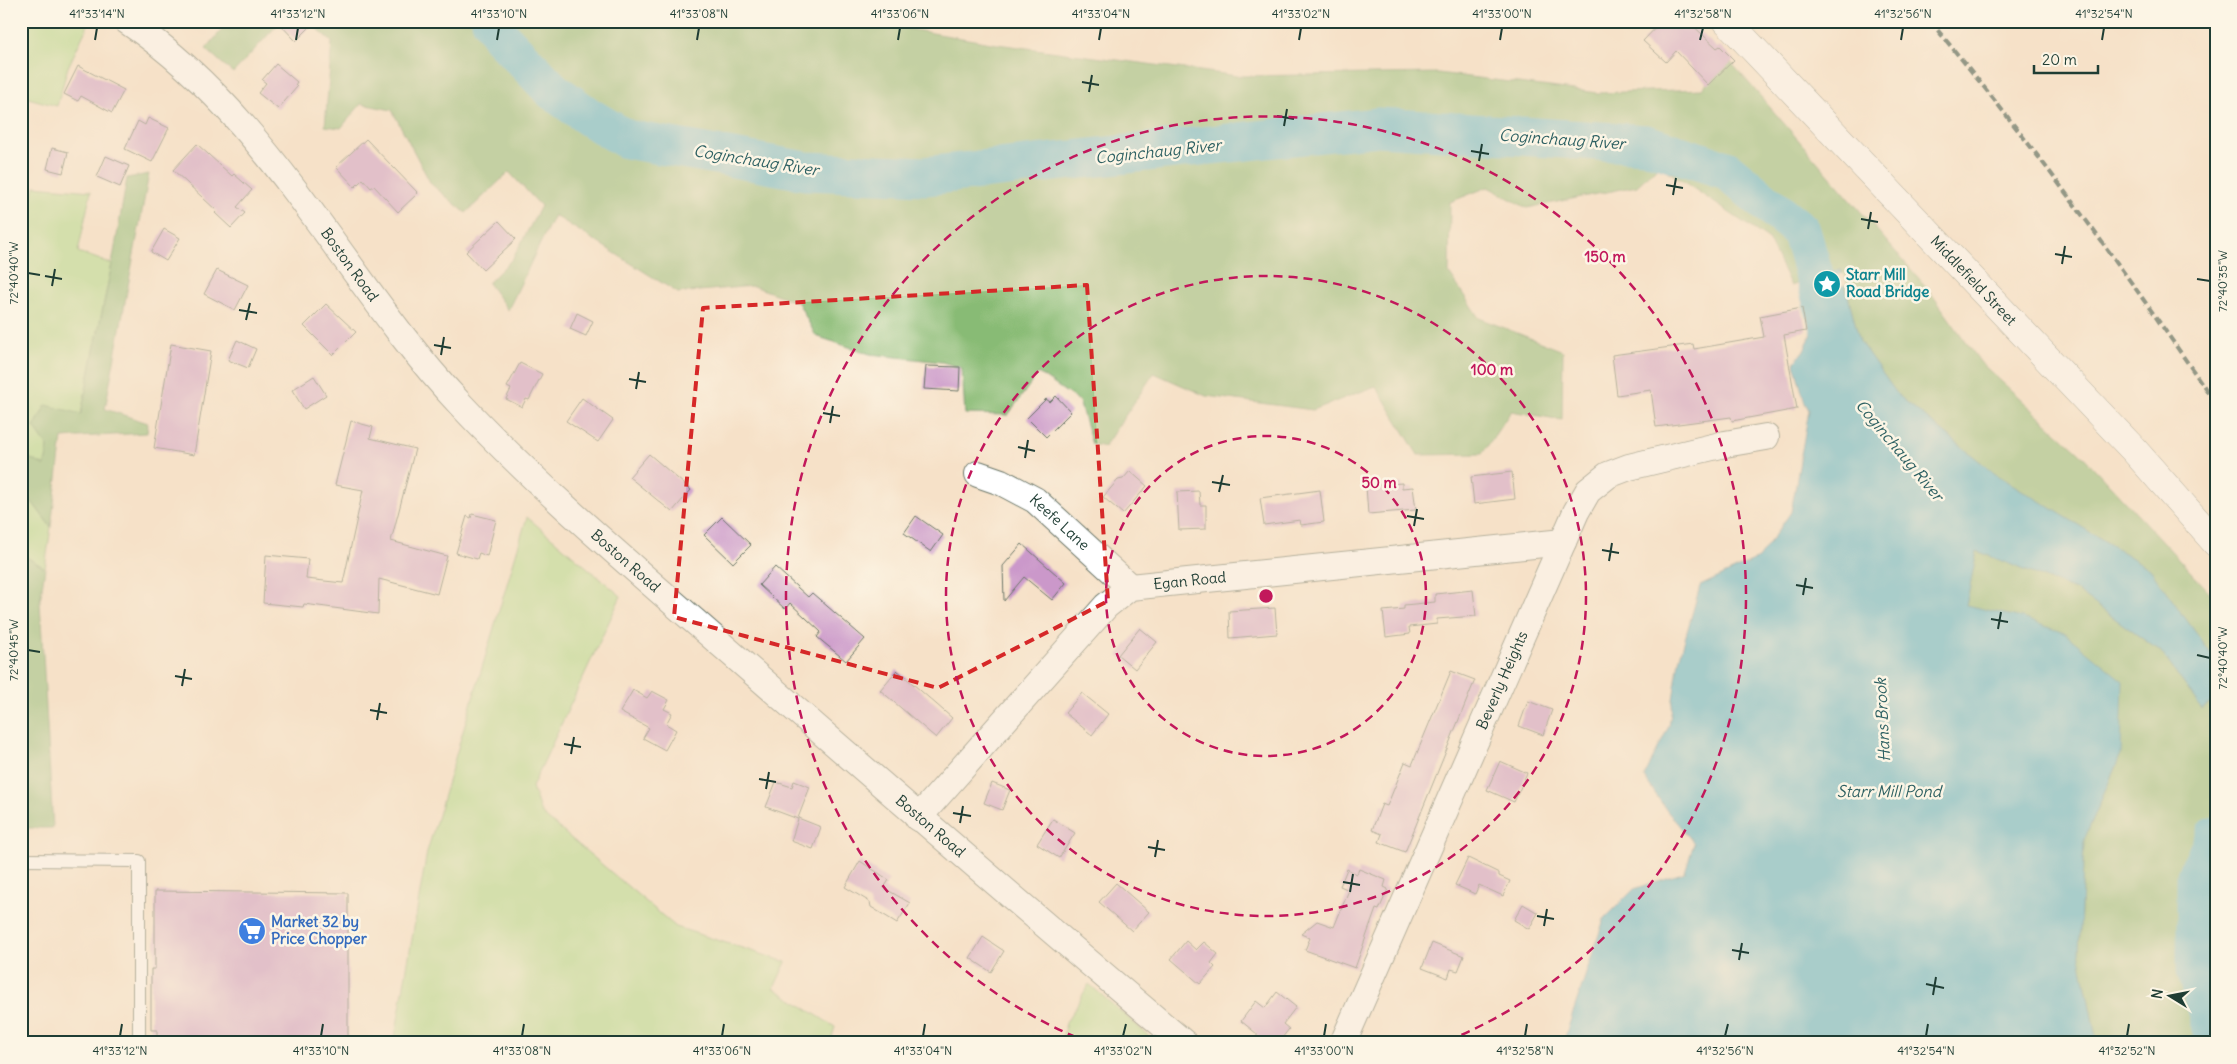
<svg xmlns="http://www.w3.org/2000/svg" width="2237" height="1064" font-family="Delius,sans-serif">
	<rect width="100%" height="100%" fill="#fcf5e5"/>
	<filter id="ink" filterUnits="userSpaceOnUse"><feTurbulence type="fractalNoise" baseFrequency=".02" numOctaves="2"/><feDisplacementMap in="SourceGraphic" scale="10" xChannelSelector="R" yChannelSelector="G"/><feConvolveMatrix kernelMatrix="1 2 1 2 8 2 1 2 1" color-interpolation-filters="sRGB"/></filter>
	<filter id="wash" filterUnits="userSpaceOnUse"><feTurbulence type="fractalNoise" baseFrequency=".0096" numOctaves="4" result="noise"/><feDisplacementMap in="SourceGraphic" scale="20" xChannelSelector="R" yChannelSelector="G"/><feGaussianBlur stdDeviation="1.12" result="paint"/><feColorMatrix in="noise" values="0 0 0 0 0 0 0 0 0 0 0 0 0 0 0 0 0 1.4 0 .05"/><feComposite in="paint" operator="in"/></filter>
	<g filter="url(#wash)">
		<rect width="100%" height="100%" fill="#f6e1c8"/>
		<!-- green -->
		<g fill="#abdb89" stroke="#658c5e">
			<path d="M21,21h69l-22,46 -11,39 -36,-10z"/>
			<path d="M35,186l56,5 -13,61 34,12 -31,150 -33,33 -3,20 -20,-10 -2,33 28,37 -6,41 -24,-14v-317z"/>
			<path d="M527,517l94,79 -89,191 9,26 135,114 110,35 -12,26 61,39 -5,16h-436l33,-191z"/>
			<path d="M1089,984l68,59h-96l5,-20z"/>
		</g>
		<!-- forest -->
		<g fill="#88bb75" stroke="#547c54">
			<path d="M229,21h52l-48,52 -27,-24z"/>
			<path d="M308,21h554l135,23 241,32 200,-3 160,20 104,-4 26,-30 200,230 53,74 99,90 136,146v62l-66,-92 -156,-96 -96,-78 -38,-53 -19,-73 -50,17 -23,-47 -109,-74 -22,21 -110,22 -39,-21 -38,15 -1,71 30,45 84,33 -1,69 -51,-9 -29,43 -64,1 -42,-69 -63,24 -107,-14 -52,-23 -50,74 -12,-3 -13,-43 -41,-28 -30,42 -43,-1 -3,-46 -20,-6 -72,-8 -54,-18 -18,-34 -45,-16 -75,7 -124,-78 -46,95 -20,-27 25,-25 28,-52 -32,-34 -43,41 -35,-29 -39,-74 -31,-6 -20,24 -16,-2 7,-84z"/>
			<path d="M149,174l-44,235 43,14 -1,10 -85,5 -11,89 -28,-37 2,-34 20,10 3,-19 -14,-20 12,-22 35,9 31,-150 15,-86z"/>
			<path d="M1977,551l100,40 84,61 41,57 14,-10v344h-119l-18,-91 5,-112 37,-86 -155,-149z"/>
			<path d="M21,554l24,14 -5,34 13,226h-32z"/>
		</g>
		<!-- water -->
		<path fill="#4db3cc" stroke="#367880" d="M1841,269l19,73 38,53 96,78 156,96 66,92v38l-14,10 -41,-57 -84,-61 -100,-40 -11,54 56,13 42,15 59,48 -2,73 -37,86 -5,112 18,91h-534l41,-124 30,-30 51,-17 9,-29 -27,-32 -23,-34 25,-51 10,-66 21,-74 58,-27 33,-47 18,-102 -4,-7 -11,-40 10,-13 10,-21 -11,-47z"/>
		<!-- pier -->
		<path fill="#f6e1c8" d="M1844,273l3,11 -42,13 -3,-10z"/>
		<g fill="none" stroke-linecap="round" stroke-linejoin="round">
			<!-- river -->
			<g stroke="#4db3cc" stroke-width="39">
				<path d="M491,21l10,16 52,54 36,26 37,22 180,32 119,5 453,-49 268,17 80,26 75,61 29,97"/>
				<path d="M2215,1043l-19,-73v-94l20,-41"/>
			</g>
		</g>
		<g id="blocks">
			<!-- building -->
			<g fill="#cb98ca">
				<path d="M277,21h39l-20,20z"/>
				<path d="M1662,21h26l29,27 3,-2 14,14 -26,25 -32,-34 -10,11 -23,-21z"/>
				<path d="M276,64l21,18 -2,3 2,2 -19,22 -20,-16 8,-10 -4,-3z"/>
				<path d="M78,66l46,24 -12,23 -31,-17 -3,5 -14,-7z"/>
				<path d="M148,118l21,10 -17,34 -27,-13 13,-28 7,4z"/>
				<path d="M366,139l52,54 -20,19 -24,-26 -3,2 -8,-9 -8,8 -19,-20z"/>
				<path d="M197,144l35,32 2,-2 18,16 -15,17 8,6 -14,15 -16,-15 2,-2 -44,-41z"/>
				<path d="M52,148l16,4 -5,21 -16,-4z"/>
				<path d="M106,156l23,10 -9,21 -23,-10z"/>
				<path d="M499,221l17,18 -33,31 -17,-18z"/>
				<path d="M164,229l16,9 -14,23 -15,-9z"/>
				<path d="M217,270l31,15 -13,25 -31,-16z"/>
				<path d="M326,304l30,28 -23,23 -29,-29z"/>
				<path d="M1802,308l4,23 -22,4 13,74 -65,12 -1,-4 -75,10 -5,-37 -34,5 -5,-40 81,-11 1,5 70,-12 -4,-21z"/>
				<path d="M577,313l16,8 -7,15 -16,-7z"/>
				<path d="M237,340l19,9 -8,19 -20,-8z"/>
				<path d="M171,344l40,7 -17,104 -40,-7z"/>
				<path d="M520,363l22,11 -13,26 -3,-1 -4,8 -16,-8 5,-10 -4,-2z"/>
				<path d="M926,366l34,1 -1,24 -35,-2z"/>
				<path d="M314,376l12,19 -22,14 -12,-19z"/>
				<path d="M1056,396l15,16 -25,25 -19,-19 19,-19 4,3z"/>
				<path d="M582,398l31,22 -15,22 -32,-21z"/>
				<path d="M351,421l22,6 -3,11 45,11 -24,92 56,15 -10,38 -58,-15 -1,35 -74,-10 -1,3 -40,-4 3,-48 42,4 -2,20 37,4 20,-93 -28,-5z"/>
				<path d="M649,454l42,36 -19,22 -43,-35z"/>
				<path d="M1130,471l17,15 -24,28 -20,-17 15,-17 5,-1z"/>
				<path d="M1512,472l3,27 -41,5 -3,-27z"/>
				<path d="M1402,483v5l11,-1 3,23 -48,4 -2,-28z"/>
				<path d="M1320,490l4,32 -23,3 -1,-5 -36,5 -4,-27z"/>
				<path d="M1199,491l1,14h6v24l-27,1 -2,-38z"/>
				<path d="M472,514l24,6 -9,36 -8,-3 -2,6 -21,-6 11,-37 4,2z"/>
				<path d="M916,516l27,19 -12,17 -27,-19z"/>
				<path d="M722,517l29,28 -18,18 -29,-28z"/>
				<path d="M1022,544l44,39 -14,17 -28,-23 -20,24 -1,-35z"/>
				<path d="M775,567l33,30 4,-4 53,46 -19,22 -29,-24 4,-5 -31,-29 -5,6 -26,-24z"/>
				<path d="M1473,590l3,26 -39,3v5l-28,3 1,7 -24,3 -3,-26 21,-2v-4l31,-3v-8z"/>
				<path d="M1275,608l2,26 -47,4 -1,-27z"/>
				<path d="M1140,628l17,14 -22,27 -17,-14z"/>
				<path d="M897,670l55,48 -16,20 -56,-48z"/>
				<path d="M1451,671l24,9 -70,172 -26,-10 3,-8 -10,-4 10,-26 5,2 18,-44 7,3z"/>
				<path d="M633,690l14,8 5,-7 17,9 -5,9 8,4 -6,11 10,6 -11,20 -22,-12 6,-10 -29,-16z"/>
				<path d="M1082,693l26,21 -16,21 -27,-22z"/>
				<path d="M1528,701l24,9 -9,25 -24,-9z"/>
				<path d="M1500,761l27,12 -13,29 -27,-12z"/>
				<path d="M794,781l16,6 -12,31 23,9 -8,22 -22,-8 7,-22 -32,-12 10,-25 16,5z"/>
				<path d="M992,783l18,7 -8,20 -18,-7z"/>
				<path d="M1053,819l22,14 -16,25 -22,-14z"/>
				<path d="M1468,858l31,15v3l11,5 -7,15 -24,-11 -4,9 -20,-9z"/>
				<path d="M860,861l29,19 -5,8 26,15 -13,20 -26,-16 -1,-5 -25,-15z"/>
				<path d="M1347,869l10,5 2,-5 27,11 -2,7 4,2 -9,21 -3,-1 -21,59 -50,-18 5,-12 -9,-4 16,-13 17,6 15,-37 -9,-4z"/>
				<path d="M1116,883l33,29 -17,19 -33,-29z"/>
				<path d="M155,891l193,2v150h-191v-13h-6v-61h4z"/>
				<path d="M1523,904l15,9 -9,16 -15,-9z"/>
				<path d="M983,937l21,14 -13,21 -21,-14z"/>
				<path d="M1186,941l10,9 8,-8 14,12 -7,9 4,4 -15,17 -29,-25z"/>
				<path d="M1432,943l32,13 -6,15 -7,-2 -3,9 -26,-10z"/>
				<path d="M1277,992l19,15 -13,17 6,5 -11,14h-21v-9l-16,-13 15,-20 9,7z"/>
			</g>
		</g>
	</g>
	<g filter="url(#ink)">
		<use href="#blocks" fill-opacity="0" stroke="#6a7668" stroke-width="1"/>
		<g fill="none" stroke-linecap="round" stroke-linejoin="round">
			<!-- lane casing -->
			<g stroke="#6a7668" stroke-width="14">
				<path id="lane" d="M21,860l118,1v182"/>
			</g>
			<!-- street casing -->
			<g stroke="#6a7668" stroke-width="28">
				<g id="street">
					<path id="s1" d="M127,21c144,96 218,261 334,384 82,87 173,163 262,241 153,134 306,266 461,397"/>
					<path id="s2" d="M978,474l23,8 34,18 95,87"/>
					<path id="s3" d="M918,818l188,-212 24,-19 433,-45"/>
					<path id="s4" d="M1343,1043l233,-531 12,-21 20,-16 21,-8 96,-23 41,-7"/>
				</g>
			</g>
			<!-- secondary casing -->
			<g stroke="#6a7668" stroke-width="29">
				<g id="secondary">
					<path id="s5" d="M1727,21l407,429 82,93"/>
				</g>
			</g>
			<!-- lane -->
			<use href="#lane" stroke="#fff" stroke-width="12"/>
			<!-- street -->
			<use href="#street" stroke="#fff" stroke-width="26"/>
			<!-- secondary -->
			<use href="#secondary" stroke="#fff" stroke-width="28"/>
			<!-- rail -->
			<path stroke="#1f3d34" stroke-width="4" stroke-dasharray="8 4" stroke-linecap="butt" d="M1930,21c102,122 196,251 286,383"/>
		</g>
	</g>
	<!-- marked area -->
	<path d="M0 0H2237V1064H0ZM1087,285l21,316 -170,87 -264,-71 29,-309z" fill="#f6e1c8" fill-opacity=".55" fill-rule="evenodd"/>
	<path fill="none" stroke="#d62828" stroke-width="4" stroke-dasharray="10 6" stroke-linejoin="round" d="M1087,285l21,316 -170,87 -264,-71 29,-309z"/>
	<!-- ticks -->
	<path fill="none" stroke="#1f3d34" stroke-width="2" d="M95,40l2,-12M296,40l2,-12M497,40l2,-12M697,40l2,-12M898,40l2,-12M1099,40l2,-12M1299,40l2,-12M1500,40l2,-12M1700,40l3,-12M1901,40l2,-12M2102,40l2,-12M1082,82l17,3M1089,92l3,-17M1277,116l17,3M1284,126l3,-17M1471,151l18,3M1479,161l3,-17M1666,185l17,3M1673,195l3,-17M1861,219l17,3M1868,229l3,-17M2055,254l17,3M2062,264l3,-18M28,273l12,2M45,276l17,3M2197,279l13,2M52,286l3,-17M239,310l18,3M246,320l4,-17M434,345l17,3M441,355l3,-18M629,379l17,3M636,389l3,-17M823,413l17,3M830,423l3,-17M1018,447l17,4M1025,458l3,-18M1212,482l18,3M1219,492l4,-17M1407,516l17,3M1414,526l3,-17M1602,550l17,3M1609,561l3,-18M1796,585l17,3M1803,595l3,-17M1991,619l17,3M1998,629l3,-17M28,650l12,2M2197,655l13,3M175,676l17,3M182,686l3,-17M370,710l17,3M377,720l3,-17M564,744l17,3M571,754l3,-17M759,779l17,3M766,789l3,-17M953,813l18,3M960,823l3,-17M1148,847l17,3M1155,857l3,-17M1343,882l17,3M1350,892l3,-18M1537,916l17,3M1544,926l3,-17M1732,950l17,3M1739,960l3,-17M1926,984l18,4M1933,995l3,-18M120,1036l2,-12M321,1036l2,-12M522,1036l2,-12M722,1036l2,-12M923,1036l2,-12M1123,1036l3,-12M1324,1036l2,-12M1525,1036l2,-12M1725,1036l3,-12M1926,1036l2,-12M2127,1036l2,-12"/>
	<!-- distance rings -->
	<g fill="none" stroke="#c2185b" stroke-width="2.5" stroke-dasharray="9 6">
		<circle cx="1266" cy="596" r="160"/>
		<circle cx="1266" cy="596" r="320"/>
		<path d="M1090 1043A480 480 0 1 1 1442 1043"/>
	</g>
	<!-- icons -->
	<defs>
		<g id="sight-disc" transform="scale(1.4375)"><circle r="9.5" fill="#0f9aa8" stroke="#fcf5e5"/><path d="M0-6L1.8-2.2L6-1.7L2.9 1.2L3.7 5.4L0 3.3L-3.7 5.4L-2.9 1.2L-6-1.7L-1.8-2.2Z" fill="#fff"/></g>
		<g id="supermarket-disc" transform="scale(1.4375)"><circle r="9.5" fill="#3f7fe0" stroke="#fcf5e5"/><path d="M-6-5.5h2.5l.6 2H6L4.5 2H-2.5L-4.4-4H-6ZM-1.5 3.2a1.3 1.3 0 1 0 .1 0ZM3 3.2a1.3 1.3 0 1 0 .1 0Z" fill="#fff"/></g>
	</defs>
	<g fill-rule="evenodd">
		<use href="#sight-disc" x="1827" y="284"/>
		<use href="#supermarket-disc" x="252" y="931"/>
	</g>
	<g text-anchor="middle" stroke-width="5" stroke-linejoin="round" paint-order="stroke">
		<!-- street labels -->
		<g font-size="15" fill="#1f3d34" stroke="#fcf5e5">
			<text dy="5" stroke="none"><textPath href="#s1" startOffset="332">Boston Road</textPath></text>
			<text dy="5" stroke="none"><textPath href="#s5" startOffset="358">Middlefield Street</textPath></text>
			<text dy="5" stroke="none"><textPath href="#s2" startOffset="96">Keefe Lane</textPath></text>
			<text dy="5" stroke="none"><textPath href="#s1" startOffset="738">Boston Road</textPath></text>
			<text dy="5" stroke="none"><textPath href="#s3" startOffset="374">Egan Road</textPath></text>
			<text dy="5" stroke="none"><textPath href="#s4" startOffset="396">Beverly Heights</textPath></text>
			<text dy="5" stroke="none"><textPath href="#s1" startOffset="1142">Boston Road</textPath></text>
		</g>
		<!-- culture labels -->
		<g font-size="15" font-weight="bold" fill="#0d838f" stroke="#fcf5e5" text-anchor="start">
			<text x="1846" y="280">Starr Mill<tspan x="1846" dy="17">Road Bridge</tspan></text>
		</g>
		<!-- shop labels -->
		<g font-size="15" font-weight="bold" fill="#366cbe" stroke="#fcf5e5" text-anchor="start">
			<text x="271" y="927">Market 32 by<tspan x="271" dy="17">Price Chopper</tspan></text>
		</g>
		<!-- water labels -->
		<g font-size="16" font-style="italic" fill="#2d6062" stroke="#fcf5e5">
			<text transform="translate(1562 139) rotate(4)" y="6">Coginchaug River</text>
			<text transform="translate(1158 151) rotate(-6)" y="6">Coginchaug River</text>
			<text transform="translate(756 160) rotate(9)" y="6">Coginchaug River</text>
			<text transform="translate(1900 450) rotate(50)" y="6">Coginchaug River</text>
			<text transform="translate(1882 720) rotate(-93)" y="6">Hans Brook</text>
			<text x="1889" y="797">Starr Mill Pond</text>
		</g>
	</g>
	<circle cx="1266" cy="596" r="8" fill="#c2185b" stroke="#fcf5e5" stroke-width="2.5"/>
	<g font-size="15" text-anchor="middle" font-weight="bold" fill="#c2185b" stroke="#fcf5e5" stroke-width="5" stroke-linejoin="round" paint-order="stroke">
		<text x="1605" y="262">150 m</text>
		<text x="1492" y="375">100 m</text>
		<text x="1379" y="488">50 m</text>
	</g>
	<!-- margin -->
	<rect width="2237" height="1064" fill="none" stroke="#fcf5e5" stroke-width="55"/>
	<!-- north arrow -->
	<g transform="translate(2170 996) rotate(280)" stroke="#fcf5e5" stroke-width="4" paint-order="stroke">
	<path d="M0-4L9 19L0 12L-9 19Z" fill="#1f3d34"/>
	<text y="-8" font-size="14" font-weight="bold" text-anchor="middle" fill="#1f3d34">N</text>
	</g>
	<!-- scale -->
	<path d="M2034 65v8h64v-8" fill="none" stroke="#1f3d34" stroke-width="2.5"/>
	<text x="2042" y="65" font-size="15" fill="#1f3d34" stroke="#fcf5e5" stroke-width="4" paint-order="stroke">20 m</text>
	<rect x="28" y="28" width="2182" height="1008" fill="none" stroke="#1f3d34" stroke-width="2"/>
	<g font-size="12" text-anchor="middle" fill="#1f3d34">
		<text x="97" y="18">41°33'14"N</text>
		<text x="298" y="18">41°33'12"N</text>
		<text x="499" y="18">41°33'10"N</text>
		<text x="699" y="18">41°33'08"N</text>
		<text x="900" y="18">41°33'06"N</text>
		<text x="1101" y="18">41°33'04"N</text>
		<text x="1301" y="18">41°33'02"N</text>
		<text x="1502" y="18">41°33'00"N</text>
		<text x="1703" y="18">41°32'58"N</text>
		<text x="1903" y="18">41°32'56"N</text>
		<text x="2104" y="18">41°32'54"N</text>
		<text transform="translate(14 273) rotate(-90)" y="4">72°40'40"W</text>
		<text transform="translate(2223 281) rotate(-90)" y="4">72°40'35"W</text>
		<text transform="translate(14 650) rotate(-90)" y="4">72°40'45"W</text>
		<text transform="translate(2223 658) rotate(-90)" y="4">72°40'40"W</text>
		<text x="120" y="1055">41°33'12"N</text>
		<text x="321" y="1055">41°33'10"N</text>
		<text x="522" y="1055">41°33'08"N</text>
		<text x="722" y="1055">41°33'06"N</text>
		<text x="923" y="1055">41°33'04"N</text>
		<text x="1123" y="1055">41°33'02"N</text>
		<text x="1324" y="1055">41°33'00"N</text>
		<text x="1525" y="1055">41°32'58"N</text>
		<text x="1725" y="1055">41°32'56"N</text>
		<text x="1926" y="1055">41°32'54"N</text>
		<text x="2127" y="1055">41°32'52"N</text>
	</g>
</svg>
